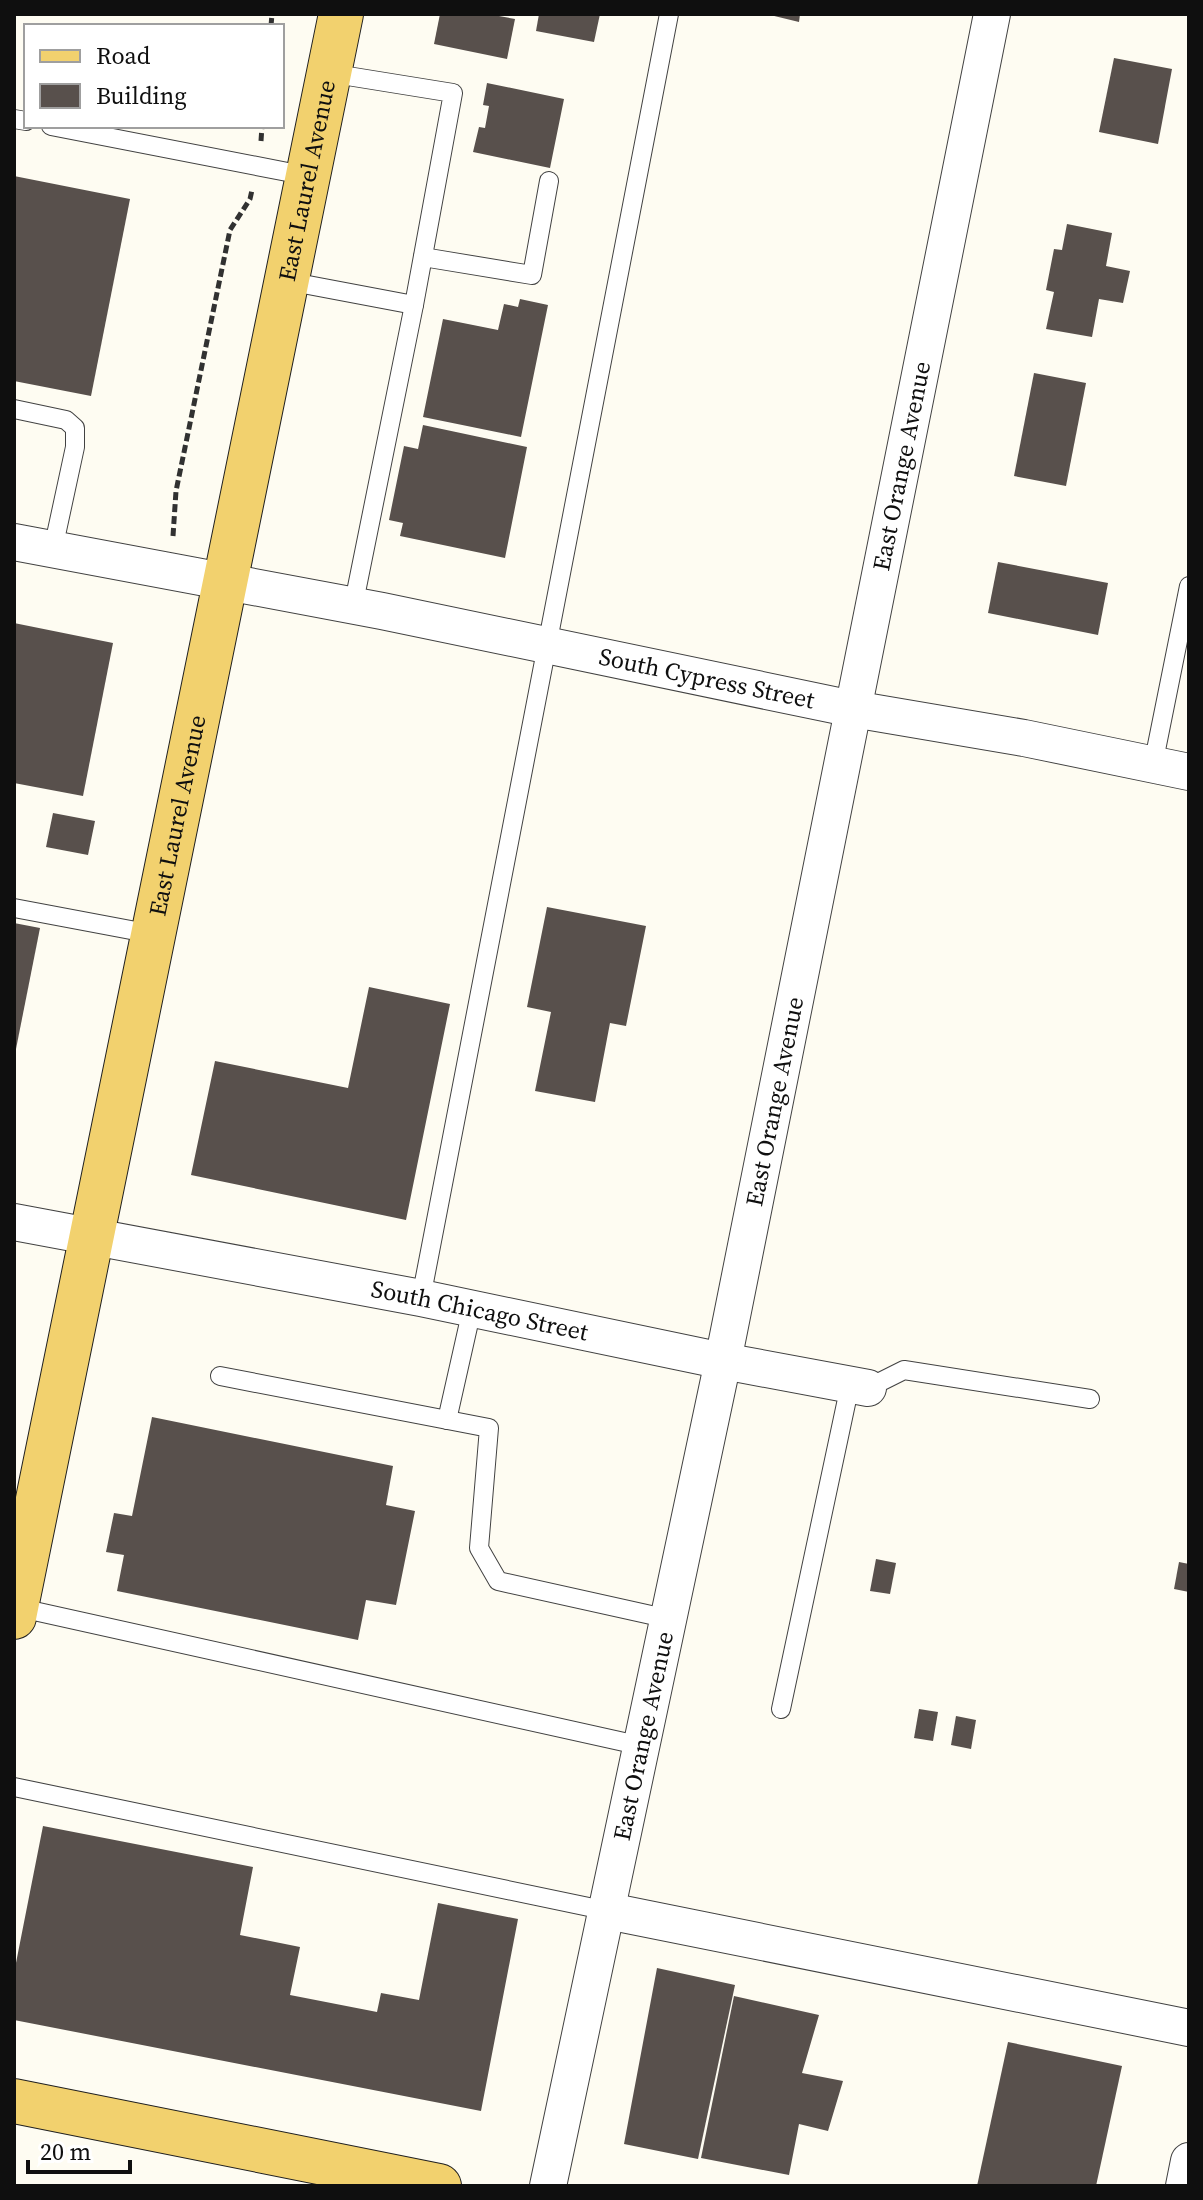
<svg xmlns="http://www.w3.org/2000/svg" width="1203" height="2200" font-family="'Source Serif 4',serif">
	<rect width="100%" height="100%" fill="#fefcf2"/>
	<!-- building -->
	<g fill="#58504c">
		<path d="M440,14h48l27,5 -8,40 -73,-15z"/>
		<path d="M539,14h61l-6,28 -58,-11z"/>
		<path d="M766,14h34l-1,8z"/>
		<path d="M1114,58l58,11 -14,75 -59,-12z"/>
		<path d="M487,83l77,16 -14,69 -77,-16 6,-25 6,1 4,-22 -6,-1z"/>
		<path d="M14,176l116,23 -39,197 -77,-15z"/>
		<path d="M1067,224l45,9 -6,33 24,5 -7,32 -24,-4 -7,38 -46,-8 8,-37 -8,-2 8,-41 8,1z"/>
		<path d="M520,299l28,6 -27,132 -98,-20 20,-98 55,11 6,-26 14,3z"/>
		<path d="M1034,373l52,10 -20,103 -52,-10z"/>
		<path d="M423,425l104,22 -22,111 -105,-22 3,-13 -14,-3 15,-74 14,3z"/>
		<path d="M998,562l110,21 -10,52 -110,-22z"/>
		<path d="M14,623l99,20 -30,153 -69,-13z"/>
		<path d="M53,813l42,8 -7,34 -42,-8z"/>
		<path d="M547,907l99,19 -20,100 -16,-3 -15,79 -60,-11 16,-79 -24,-5z"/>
		<path d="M14,923l26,5 -25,126h-1z"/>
		<path d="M369,987l81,17 -44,216 -215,-45 24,-114 133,27z"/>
		<path d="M152,1417l241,49 -7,39 29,6 -19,94 -30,-5 -8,40 -241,-49 7,-36 -18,-3 8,-39 18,3z"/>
		<path d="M876,1559l20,4 -6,31 -20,-3z"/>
		<path d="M1179,1562l10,2v28l-15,-3z"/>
		<path d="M919,1709l19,3 -5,29 -19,-3z"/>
		<path d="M956,1716l20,4 -5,29 -20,-4z"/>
		<path d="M43,1826l210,41 -13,68 60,12 -10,48 87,17 4,-19 38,7 19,-97 80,16 -37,192 -467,-91v-47z"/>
		<path d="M657,1968l78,17 -37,174 -74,-15z"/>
		<path d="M734,1996l85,19 -17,58 41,8 -15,50 -29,-7 -10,51 -88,-17z"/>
		<path d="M1008,2042l114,24 -26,120h-119z"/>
	</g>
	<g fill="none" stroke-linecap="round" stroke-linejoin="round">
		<!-- service casing -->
		<g stroke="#424242" stroke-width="20">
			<g id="service">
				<path d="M329,73l124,20 -39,212 -61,302"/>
				<path d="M14,119l12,2"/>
				<path d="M51,126l257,50"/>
				<path d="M423,257l109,18 17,-94"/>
				<path d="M287,281l127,24"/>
				<path d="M14,409l52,11 9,8v19l-22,102"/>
				<path d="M1153,765l36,-179"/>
				<path d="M14,908l138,26"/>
				<path d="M421,1298l248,-1284"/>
				<path d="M220,1376l269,52 -10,120 19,33 171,38"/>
				<path d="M868,1388l36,-18 186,29"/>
				<path d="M447,1420l25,-111"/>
				<path d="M16,1607l626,139"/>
				<path d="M781,1709l69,-324"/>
				<path d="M14,1787l594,124"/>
			</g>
		</g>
		<!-- minor casing -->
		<g stroke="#424242" stroke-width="38">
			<g id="minor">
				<path id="s1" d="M14,542l368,69 471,98 171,29 165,34"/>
				<path id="s2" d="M14,1222l407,76 302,63 145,27"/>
				<path d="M608,1911l581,117"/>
				<path id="s3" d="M548,2186l175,-825 269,-1347"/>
				<path d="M1184,2186l5,-25"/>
			</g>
		</g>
		<!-- primary casing -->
		<g stroke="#202020" stroke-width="46">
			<g id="primary">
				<path id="s4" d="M14,1617l327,-1603"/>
				<path d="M14,2101l425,85"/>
			</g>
		</g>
		<!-- path -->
		<g stroke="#313131" stroke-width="5" stroke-dasharray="8 4" stroke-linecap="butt">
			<path d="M271,26l1,-12"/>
			<path d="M261,141l1,-15"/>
			<path d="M173,536l3,-45 54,-261 20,-31 2,-9"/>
		</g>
		<!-- service -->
		<use href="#service" stroke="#fff" stroke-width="18"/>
		<!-- minor -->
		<use href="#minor" stroke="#fff" stroke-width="36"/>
		<!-- primary -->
		<use href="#primary" stroke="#f2d16e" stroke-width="44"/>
	</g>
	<g text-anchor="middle" stroke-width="8" stroke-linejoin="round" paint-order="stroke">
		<!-- street labels -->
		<g font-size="24" fill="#0f0f0f" stroke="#fff">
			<text dy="8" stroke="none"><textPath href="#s4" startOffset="1466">East Laurel Avenue</textPath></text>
			<text dy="8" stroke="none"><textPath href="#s3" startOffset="1756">East Orange Avenue</textPath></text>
			<text dy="8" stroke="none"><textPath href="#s1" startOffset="706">South Cypress Street</textPath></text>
			<text dy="8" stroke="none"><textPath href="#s4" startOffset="818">East Laurel Avenue</textPath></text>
			<text dy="8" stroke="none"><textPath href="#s3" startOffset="1108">East Orange Avenue</textPath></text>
			<text dy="8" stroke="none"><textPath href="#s2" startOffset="474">South Chicago Street</textPath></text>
			<text dy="8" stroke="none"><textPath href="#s3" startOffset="460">East Orange Avenue</textPath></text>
		</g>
	</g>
	<!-- border -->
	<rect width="1203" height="2200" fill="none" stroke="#0f0f0f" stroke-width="32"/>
	<!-- legend -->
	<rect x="24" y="24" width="260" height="104" fill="#ffffff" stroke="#9f9f9f" stroke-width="2"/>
	<rect x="40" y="50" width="40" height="12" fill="#f2d16e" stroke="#9f9f9f" stroke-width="2"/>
	<text x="96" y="64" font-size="24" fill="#0f0f0f">Road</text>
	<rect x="40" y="84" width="40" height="24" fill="#58504c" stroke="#9f9f9f" stroke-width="2"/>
	<text x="96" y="104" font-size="24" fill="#0f0f0f">Building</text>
	<!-- scale -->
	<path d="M28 2160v12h102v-12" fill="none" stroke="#0f0f0f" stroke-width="4"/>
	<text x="40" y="2160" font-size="24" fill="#0f0f0f" stroke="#ffffff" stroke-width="6" paint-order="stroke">20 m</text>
</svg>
